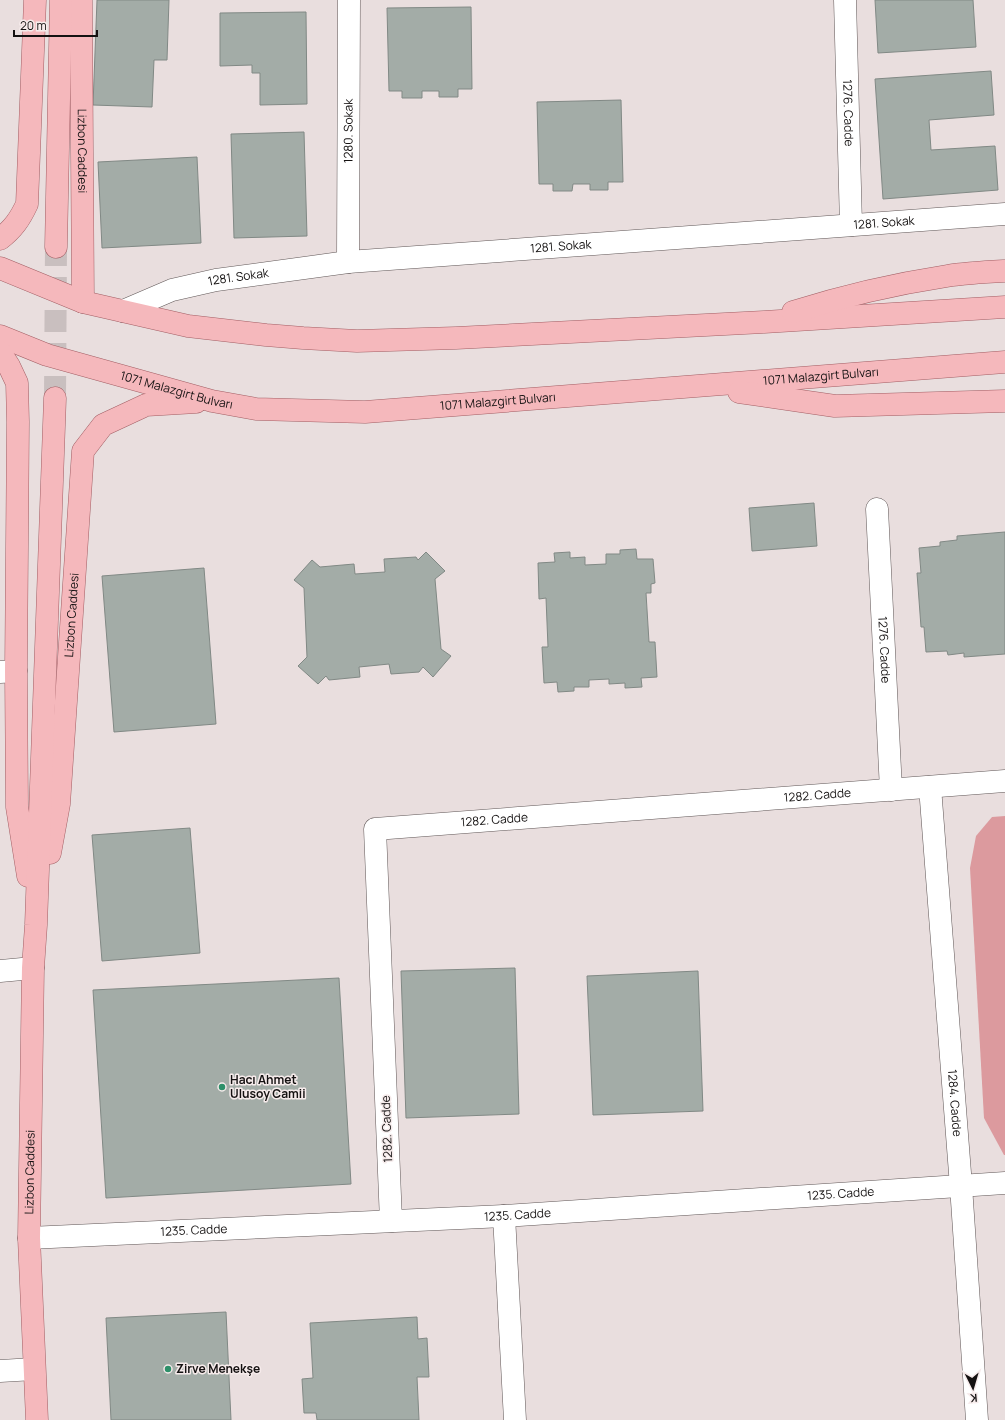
<svg xmlns="http://www.w3.org/2000/svg" width="1005" height="1420" font-family="Manrope,sans-serif">
	<rect width="100%" height="100%" fill="#e9dede"/>
	<!-- green -->
	<path fill="#dc9a9e" d="M1005,816v339h-1l-20,-37 -14,-250 6,-32 16,-19z"/>
	<!-- building -->
	<g fill="#a3aca7" stroke="#818985">
		<path d="M97,0h72l-2,60h-13l-2,47 -59,-2z"/>
		<path d="M875,0h98l3,47 -98,6z"/>
		<path d="M471,7l1,82h-14v8h-19v-6h-17v7h-20v-7h-13l-2,-83z"/>
		<path d="M306,12l1,92 -47,1v-32h-8v-8l-32,1v-53z"/>
		<path d="M991,71l3,44 -65,5 2,30 64,-4 3,44 -115,9 -8,-120z"/>
		<path d="M621,100l2,82h-15v8h-18v-6h-17l-1,7h-19v-7h-14l-2,-82z"/>
		<path d="M304,132l3,104 -73,2 -3,-104z"/>
		<path d="M197,157l4,86 -99,5 -4,-86z"/>
		<path d="M814,503l3,43 -65,5 -3,-43z"/>
		<path d="M1005,532v122l-41,3v-4l-16,2 -1,-4 -21,1 -2,-25h-3l-4,-54h4l-2,-25 21,-2v-4l17,-2v-4z"/>
		<path d="M636,549l1,10h16l2,24 -4,1v9h-5l3,49h6l2,35 -16,1 1,9 -17,1v-5l-16,1v-5l-20,1v7h-15v4l-16,1 -1,-10 -13,1 -2,-36h6l-2,-49 -7,1 -1,-36 17,-1 -1,-9 16,-1v6l15,-1v8l21,-1v-10h14v-4z"/>
		<path d="M426,552l19,19 -10,8 6,70 10,7 -18,21 -10,-10 -4,5 -28,2 -2,-10 -30,3 1,10 -31,3 -3,-4 -8,8 -20,-18 9,-9 -3,-69 -10,-8 18,-20 8,7 34,-3 1,10 30,-2 -1,-13 32,-2 2,3z"/>
		<path d="M204,568l12,156 -102,8 -12,-156z"/>
		<path d="M190,828l10,125 -98,8 -10,-126z"/>
		<path d="M515,968l4,146 -113,4 -5,-147z"/>
		<path d="M698,971l5,140 -110,4 -6,-139z"/>
		<path d="M339,978l12,206 -245,14 -13,-208z"/>
		<path d="M226,1312l5,108h-120l-5,-102z"/>
		<path d="M417,1317l1,22 9,-1 2,39h-12l2,43h-102l-1,-7h-12l-2,-34 11,-1 -3,-55z"/>
	</g>
	<g fill="none" stroke-linecap="round" stroke-linejoin="round">
		<!-- major-tunnel -->
		<path stroke="#c9bfbf" stroke-width="22" stroke-dasharray="22 11" stroke-linecap="butt" d="M55,398l1,-151"/>
		<!-- minor casing -->
		<g stroke="#605757" stroke-width="23">
			<g id="minor">
				<path id="s1" d="M845,0l6,225"/>
				<path id="s2" d="M348,262l1,-262"/>
				<path id="s3" d="M123,311l49,-21 44,-10 132,-18 657,-48"/>
				<path id="s4" d="M877,509l14,281"/>
				<path d="M0,672l16,-1"/>
				<path id="s5" d="M930,787l31,399 16,234"/>
				<path d="M0,971l33,-3"/>
				<path d="M504,1216l11,204"/>
				<path id="s6" d="M391,1221l-16,-392 630,-48"/>
				<path id="s7" d="M29,1238l475,-22 501,-33"/>
				<path d="M0,1371l34,-2"/>
			</g>
		</g>
		<!-- major casing -->
		<g stroke="#a25e64" stroke-width="23">
			<g id="major">
				<path id="s8" d="M81,0l2,302"/>
				<path d="M0,239c13,-10 20,-20 27,-35l8,-204"/>
				<path d="M56,247l5,-247"/>
				<path d="M0,268l83,34 105,24 78,9 37,3 54,3 99,-3 308,-16 241,-15"/>
				<path d="M793,312c50,-16 102,-28 154,-36 19,-3 39,-4 58,-5"/>
				<path id="s9" d="M0,336l47,19 165,46 44,8 109,3 640,-50"/>
				<path d="M0,352l9,14 8,17 1,39 -2,249 1,136 11,69"/>
				<path d="M739,392l96,14 170,-5"/>
				<path id="s10" d="M50,853l9,-49 24,-353 20,-26 43,-20 50,-3"/>
				<path id="s11" d="M37,1420l-8,-182 4,-270 3,-43 19,-527"/>
			</g>
		</g>
		<!-- minor -->
		<use href="#minor" stroke="#fff" stroke-width="22"/>
		<!-- major -->
		<use href="#major" stroke="#f5b8bc" stroke-width="22"/>
	</g>
	<!-- markers -->
	<g fill="#2e906a" stroke="#f6ebeb" stroke-width="1.5">
		<circle cx="222" cy="1087" r="4"/>
		<circle cx="168" cy="1369" r="4"/>
	</g>
	<g text-anchor="middle" stroke-width="3" stroke-linejoin="round" paint-order="stroke">
		<!-- street labels -->
		<g font-size="12" fill="#141111" stroke="#f6ebeb">
			<text dy="4" stroke="none"><textPath href="#s1" startOffset="113">1276. Cadde</textPath></text>
			<text dy="4" stroke="none"><textPath href="#s2" startOffset="131">1280. Sokak</textPath></text>
			<text dy="4" stroke="none"><textPath href="#s8" startOffset="151">Lizbon Caddesi</textPath></text>
			<text dy="4" stroke="none"><textPath href="#s3" startOffset="769">1281. Sokak</textPath></text>
			<text dy="4" stroke="none"><textPath href="#s3" startOffset="445">1281. Sokak</textPath></text>
			<text dy="4" stroke="none"><textPath href="#s3" startOffset="121">1281. Sokak</textPath></text>
			<text dy="4" stroke="none"><textPath href="#s9" startOffset="833">1071 Malazgirt Bulvarı</textPath></text>
			<text dy="4" stroke="none"><textPath href="#s9" startOffset="185">1071 Malazgirt Bulvarı</textPath></text>
			<text dy="4" stroke="none"><textPath href="#s9" startOffset="509">1071 Malazgirt Bulvarı</textPath></text>
			<text dy="4" stroke="none"><textPath href="#s10" startOffset="239">Lizbon Caddesi</textPath></text>
			<text dy="4" stroke="none"><textPath href="#s4" startOffset="141">1276. Cadde</textPath></text>
			<text dy="4" stroke="none"><textPath href="#s6" startOffset="836">1282. Cadde</textPath></text>
			<text dy="4" stroke="none"><textPath href="#s6" startOffset="512">1282. Cadde</textPath></text>
			<text dy="4" stroke="none"><textPath href="#s5" startOffset="317">1284. Cadde</textPath></text>
			<text transform="translate(387 1129) rotate(-92)" y="4">1282. Cadde</text>
			<text dy="4" stroke="none"><textPath href="#s11" startOffset="248">Lizbon Caddesi</textPath></text>
			<text dy="4" stroke="none"><textPath href="#s7" startOffset="813">1235. Cadde</textPath></text>
			<text dy="4" stroke="none"><textPath href="#s7" startOffset="489">1235. Cadde</textPath></text>
			<text dy="4" stroke="none"><textPath href="#s7" startOffset="165">1235. Cadde</textPath></text>
		</g>
		<!-- poi labels -->
		<g font-size="12" font-weight="bold" fill="#141111" stroke="#f6ebeb" text-anchor="start">
			<text x="230" y="1084">Hacı Ahmet<tspan x="230" dy="14">Ulusoy Camii</tspan></text>
			<text x="176" y="1373">Zirve Menekşe</text>
		</g>
	</g>
	<!-- north arrow -->
	<g transform="translate(973 1388) rotate(175)" stroke="#f6ebeb" stroke-width="3" paint-order="stroke">
	<path d="M0-3L7 15L0 10L-7 15Z" fill="#141111"/>
	<text y="-6" font-size="11" font-weight="bold" text-anchor="middle" fill="#141111">K</text>
	</g>
	<!-- scale -->
	<path d="M14 30v6h83v-6" fill="none" stroke="#141111" stroke-width="2"/>
	<text x="20" y="30" font-size="12" fill="#141111" stroke="#f6ebeb" stroke-width="3" paint-order="stroke">20 m</text>
</svg>
